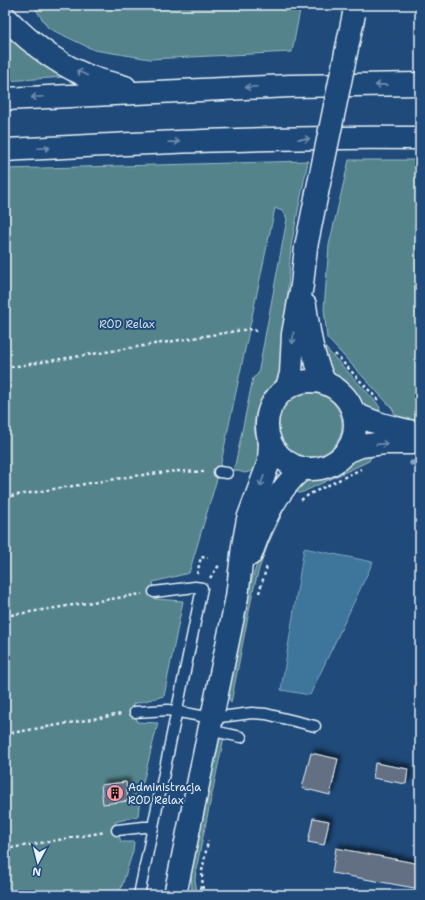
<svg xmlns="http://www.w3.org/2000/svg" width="425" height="900" font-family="'Shantell Sans',sans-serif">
	<defs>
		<filter id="shadow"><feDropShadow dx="3.5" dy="-3.5" stdDeviation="2" flood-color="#0009"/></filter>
	</defs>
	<rect width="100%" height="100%" fill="#1f4a7a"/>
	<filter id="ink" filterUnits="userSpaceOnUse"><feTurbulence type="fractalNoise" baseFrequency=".025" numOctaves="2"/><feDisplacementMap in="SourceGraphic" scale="8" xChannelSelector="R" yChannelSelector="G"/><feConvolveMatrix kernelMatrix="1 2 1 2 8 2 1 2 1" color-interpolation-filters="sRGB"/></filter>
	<g filter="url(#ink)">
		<!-- green -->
		<g fill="#54838c" stroke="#9ebac2">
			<path d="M33,5h268l-9,47 -142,7 -56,-9 -46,-22z"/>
			<path d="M5,30l22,23 39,24 -61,4z"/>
			<path d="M349,160h71v265l-22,-5 -6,-12 -65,-70 -3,-29 5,-64z"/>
			<path d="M308,161l-17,85 -6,85 -4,43 -17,21 -5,9 -3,9 -2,11 1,11 6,15 -5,22 -4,-1 -7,2 -11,-3 19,-92 5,-4 29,-155 -3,-7 -9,-4 -56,264 -30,101 -36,9 2,17 28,2 -19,95 -31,8 4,18 21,1 -17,67 -3,26 -23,6 6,20h13l-1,9 -14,44h-114v-726z"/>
			<path d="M319,341l58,62 3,5 -2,8 -10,-4 -6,-7 -9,-16 -24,-19z"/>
			<circle cx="310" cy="425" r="32"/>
			<path d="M372,455l-3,6 -66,31 -4,1 -10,-3 14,-8 20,-3 10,-3 10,-6 12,-12z"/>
			<path d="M279,509l3,2v3l-13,28 -10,27 -6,22 -22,112 -4,-9 22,-105 13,-41z"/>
			<path d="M218,737h6l-28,133 -1,10 2,12 -5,1 -1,-25z"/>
		</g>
		<!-- water -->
		<path fill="#3e769a" stroke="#82a7c0" d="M304,548l69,14 -63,133 -29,-5z"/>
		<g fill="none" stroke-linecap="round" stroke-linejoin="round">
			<!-- stream -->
			<path stroke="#82a7c0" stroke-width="5.5" d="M412,463h8"/>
		</g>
		<!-- building -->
		<g fill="#646f83" stroke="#e8f1f8" filter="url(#shadow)">
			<path d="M311,753l27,6 -8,36 -28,-7z"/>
			<path d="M375,763l33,6 -2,15 -33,-6z"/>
			<path d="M126,782l2,19 -25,3 -2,-19z"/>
			<path d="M313,818l16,3 -5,24 -16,-3z"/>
			<path d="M336,848l84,16v25l-88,-16z"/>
		</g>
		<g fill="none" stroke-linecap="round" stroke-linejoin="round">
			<!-- service casing -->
			<g stroke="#e8f1f8" stroke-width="13">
				<g id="service">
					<path d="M219,472l8,1"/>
					<path d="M135,712l33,-2 44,8 40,-5 14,1 49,12"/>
					<path d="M209,730l32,7"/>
					<path d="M117,830l27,-3h9"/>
					<path d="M139,895l63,-307 -7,-1 -41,5"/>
				</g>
			</g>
			<!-- primary casing -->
			<g stroke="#e8f1f8" stroke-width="25">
				<g id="primary">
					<path d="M5,17c26,27 55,50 91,62 9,3 19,5 29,8"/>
					<path d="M5,99l285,-13 130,-2"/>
					<path d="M5,150c138,-7 277,-14 415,-12"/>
					<path d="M305,305c4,28 7,52 20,78"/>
					<circle cx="311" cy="425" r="44"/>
					<path d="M287,387l4,-13 2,-40 9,-49 4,-38 11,-54"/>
					<path d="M354,413c20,11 43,15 66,21"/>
					<path d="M346,452l15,-6 23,-3h36"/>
					<path d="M251,554c11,-31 25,-63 51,-85"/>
					<path d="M175,895l62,-298 6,-51 5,-27 21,-57 1,-19"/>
				</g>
			</g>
			<!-- path -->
			<g stroke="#e8f1f8" stroke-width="2.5" stroke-dasharray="3 3" stroke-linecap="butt">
				<path d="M335,354l45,48"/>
				<path d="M5,368l244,-39 8,2"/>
				<path d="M5,497l129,-21 42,-5 30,1"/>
				<path d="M301,500l9,-6 51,-25"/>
				<path d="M197,574l4,-17 7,1"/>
				<path d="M210,578l10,-14"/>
				<path d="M259,593l8,-27"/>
				<path d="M5,616l137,-22"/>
				<path d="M5,734l117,-20"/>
				<path d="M5,849l100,-17"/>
				<path d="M198,895l3,-9"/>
				<path d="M203,895l-1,-24 6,-30"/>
			</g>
			<!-- service -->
			<use href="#service" stroke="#1f4a7a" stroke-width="10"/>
			<!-- primary -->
			<use href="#primary" stroke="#1f4a7a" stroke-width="22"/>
			<!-- primary-bridge casing -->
			<g stroke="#e8f1f8" stroke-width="25" stroke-linecap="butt">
				<path id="primary-bridge" d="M317,193l37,-179"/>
			</g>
			<!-- primary-bridge -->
			<use href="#primary-bridge" stroke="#1f4a7a" stroke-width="22"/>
		</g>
		<!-- one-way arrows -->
		<defs><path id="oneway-shaft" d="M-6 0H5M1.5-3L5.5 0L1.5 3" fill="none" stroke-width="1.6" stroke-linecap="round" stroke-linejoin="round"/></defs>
		<g stroke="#6f8dac">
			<use href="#oneway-shaft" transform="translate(82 73) rotate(-156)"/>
			<use href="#oneway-shaft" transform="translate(381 85) rotate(179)"/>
			<use href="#oneway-shaft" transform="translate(251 87) rotate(177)"/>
			<use href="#oneway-shaft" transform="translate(37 97) rotate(177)"/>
			<use href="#oneway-shaft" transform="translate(304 139) rotate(-1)"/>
			<use href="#oneway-shaft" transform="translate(174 142) rotate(-2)"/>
			<use href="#oneway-shaft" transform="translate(44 148) rotate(-3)"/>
			<use href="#oneway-shaft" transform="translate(293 338) rotate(95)"/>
			<use href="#oneway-shaft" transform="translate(382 444) rotate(-4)"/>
			<use href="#oneway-shaft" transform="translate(262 481) rotate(109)"/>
		</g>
	</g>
	<!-- icons -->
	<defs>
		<g id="building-disc" transform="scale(0.9)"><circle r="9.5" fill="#ff9aa2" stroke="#1f4a7a"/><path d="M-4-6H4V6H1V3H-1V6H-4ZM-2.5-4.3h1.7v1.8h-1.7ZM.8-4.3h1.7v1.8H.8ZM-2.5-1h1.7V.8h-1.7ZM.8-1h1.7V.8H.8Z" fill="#111"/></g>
	</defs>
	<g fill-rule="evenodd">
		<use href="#building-disc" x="115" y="793"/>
	</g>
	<g text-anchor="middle" stroke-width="4" stroke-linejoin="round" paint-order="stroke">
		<!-- park labels -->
		<g font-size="11" fill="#d2e0e8" stroke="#1f4a7a">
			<text x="127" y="328">ROD Relax</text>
		</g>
		<!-- poi labels -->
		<g font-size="11" fill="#e8f1f8" stroke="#1f4a7a" text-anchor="start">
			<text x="128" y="791">Administracja<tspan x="128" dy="13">ROD Relax</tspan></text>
		</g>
	</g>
	<!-- margin -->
	<rect width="425" height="900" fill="none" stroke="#1f4a7a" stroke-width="20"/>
	<rect x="10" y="10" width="405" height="880" fill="none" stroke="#e8f1f8" stroke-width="1.5" filter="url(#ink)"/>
	<!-- north arrow -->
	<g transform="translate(38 862) rotate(187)" stroke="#1f4a7a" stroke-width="3" paint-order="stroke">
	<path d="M0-3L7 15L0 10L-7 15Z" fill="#e8f1f8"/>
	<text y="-6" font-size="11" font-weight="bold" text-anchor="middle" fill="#e8f1f8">N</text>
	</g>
</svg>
